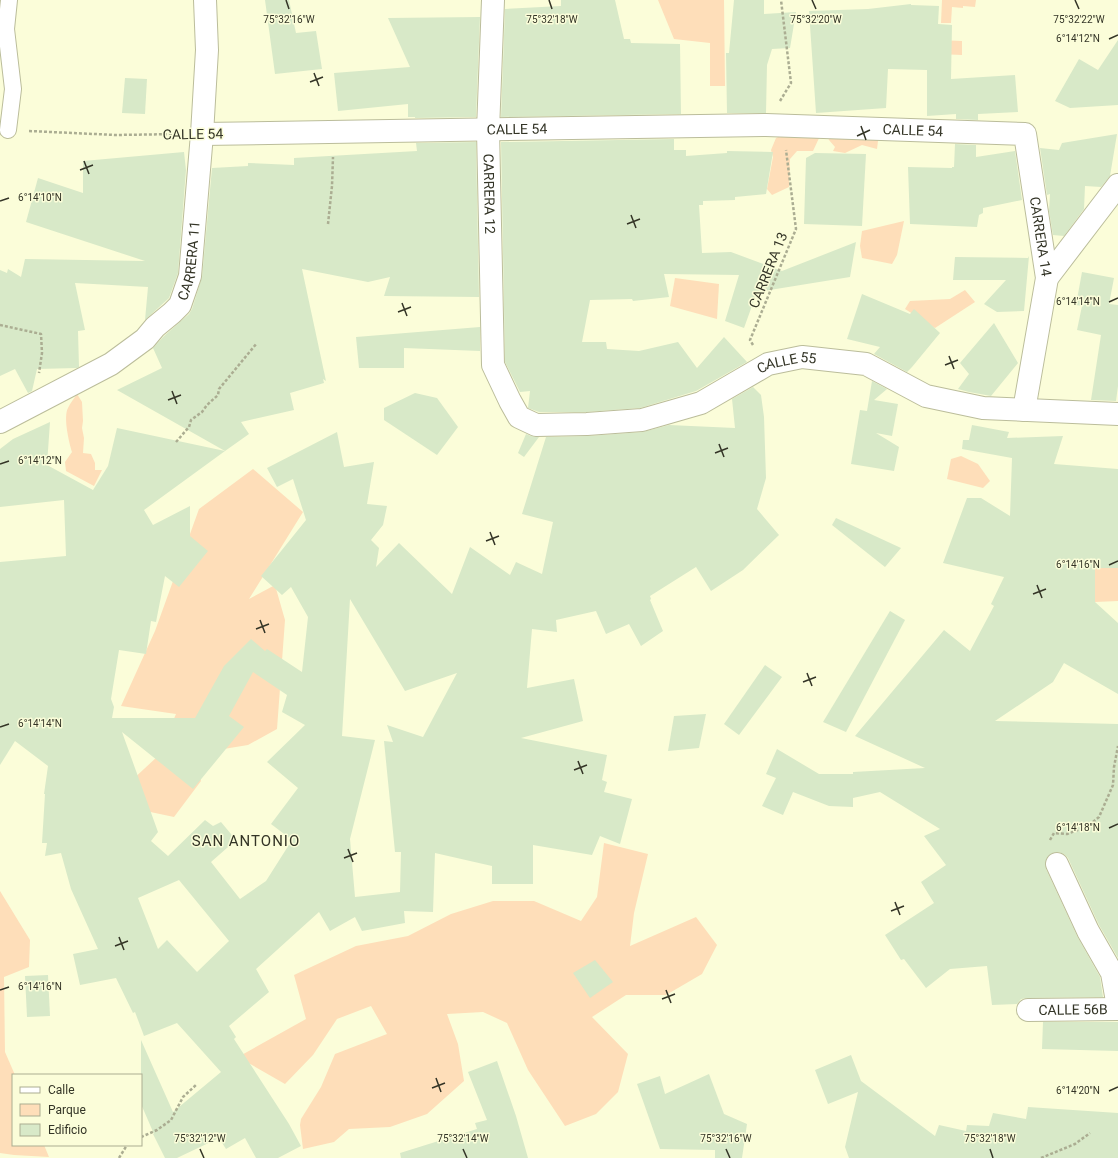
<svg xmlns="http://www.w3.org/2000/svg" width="1118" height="1158" font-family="Roboto,sans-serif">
	<rect width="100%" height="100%" fill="#fbfdd9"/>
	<!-- green -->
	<g fill="#fedeb9">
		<path d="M658,0h66l1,86h-15v-43l-36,-4z"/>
		<path d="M942,0h34l-1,7 -12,-1v2l-11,-1 -1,16h-10z"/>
		<path d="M915,39l47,2v14l-48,-2z"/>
		<path d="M850,117l2,5 27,11 -2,16 -15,-4 -17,8 -12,-2 2,-4 -6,-7 -5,-11 8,-8z"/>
		<path d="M786,133l34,3 -7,15h-16l-7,8 -1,28 -17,8 -5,-6 6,-32 -2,-7 5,-12z"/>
		<path d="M904,221l-7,34 -5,9 -30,-6 -2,-12 2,-15z"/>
		<path d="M675,278l44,6 -2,35 -47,-13z"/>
		<path d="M965,290l10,12 -40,26 -30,-19 5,-8 40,-2z"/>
		<path d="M77,394l5,8 1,19 -1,7 2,10 -1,15 8,1 4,9v7h7l-8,16 -28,-15 -1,-9 7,-10c-3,-10 -9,-35 -4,-44 2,-5 6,-9 9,-14z"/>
		<path d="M961,456l17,8 12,17 -7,7 -36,-9 4,-20z"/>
		<path d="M253,469l50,43 -54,87 26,-14 10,35 -8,109 -29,16 -55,9 8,27 -27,36 -33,-7 -11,-28 28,-26 18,-42 -55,-8 34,-75 44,-122z"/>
		<path d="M1118,514v87l-23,1 -38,-35z"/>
		<path d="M604,843l44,11 -14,59 -4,33 66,-29 21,28 -15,29 -36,21h-40l-34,22 36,37 -10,38 -22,22 -31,12 -37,-56 -21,-47 -24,-11 -36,2 11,30 6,37 -37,33 -37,13 -41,2 -15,13 -31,7 -3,-24 1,-6 20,-32 14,-33 52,-20 -16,-28 -34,13 -24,36 -28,29 -47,-27 68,-38 -12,-44 62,-29 52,-10 43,-22 42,-13h41l47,20 16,-24z"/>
		<path d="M0,891l30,49 -1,27 -25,10 1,75 10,23h-2v70h31l5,12 -35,-2 -14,-2z"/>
	</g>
	<!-- building -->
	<g fill="#d8e9c8" fill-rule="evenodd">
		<path d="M265,0h24l7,33 20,-2 6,38 -47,5z"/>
		<path d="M561,0h54l9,39h6l1,4 49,1 1,70 -180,3 4,-108 56,-3z"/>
		<path d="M734,0h30v14l32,-2 -6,36 -18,1 -5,16 -1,48h-39l-1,-60h3z"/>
		<path d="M911,4v1l28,1 -1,18 14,1 -1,54 64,-4 3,37 -40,2v6l-22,-1v-5l-29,2v-46l-39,-1 -2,39 -70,5 -7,-102 59,-2z"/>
		<path d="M480,17l-4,100 -61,1v-1h-7v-13l-70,7 -4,-38 76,-6 -22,-49z"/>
		<path d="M1118,40v65l-48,3 -15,-7 24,-42 19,11z"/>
		<path d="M125,78l22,1 -2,35 -23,-1z"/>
		<path d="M1117,134l-7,42 -9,11 -16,-1 -1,23 -20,27 -11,-1 -4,-24 1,-17 -3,1 -7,-47 19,2 3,-7z"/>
		<path d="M674,139v11h12v6l41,-3v-2l46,1 -7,42 -31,3v3l-32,1v4h-4l3,48 29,-1 51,19 74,-29 -6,35 -93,15 -13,36 -19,-7 14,-46 -75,-1 5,23 -36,4 -1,-2 -42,1 -8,42h24l1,7 32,2 39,-9 19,26 27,-31 23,25 -51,29 -56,17 -54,4h-47l-11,-4 2,-17 -10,1 -15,-30 -4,-220z"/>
		<path d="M476,142l3,155 -95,-1 6,-19 -22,5 -66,-13 24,112 -3,-2 1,4 -34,10 4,17 -53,12 8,12 -24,17 -108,-61 45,-22 -9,-20 11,-12 25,-22 3,-5 10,-32 10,-109 36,-2v-3l46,2v-7l123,-7 -1,-8z"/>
		<path d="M955,144l21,1v12l39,-6 7,49 -39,8v5l-4,2 -2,12 -67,-3 -2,-57 44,1v-1h2z"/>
		<path d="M184,152l2,18 -8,103 -9,25 -24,22 3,-33 -73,-4 10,47 -7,1 1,36 -2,1 -40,1 -5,22 -4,2 -13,-24 -15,7v-106l7,3 1,-4 13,8 4,-18 120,2 -119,-39 12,-44 45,15v-32z"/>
		<path d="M815,153l51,1 -4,72 -58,-2 2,-66z"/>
		<path d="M1029,256l-5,55 -27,1 -13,-8 22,-24h-53l2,-23 73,1z"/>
		<path d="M1082,272l32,6 -5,26 9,1v81l-2,15 -25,-1 10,-65 -24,-5 5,-24 -6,-1z"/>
		<path d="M862,294l48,20 4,-5 26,24 -28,34 -5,5 -33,-18 6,-7 -33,-8z"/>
		<path d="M994,323l24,40 -27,33 -22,-4 -11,-3 11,-15 -9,-11z"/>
		<path d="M480,327v24l-76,-3v20h-45l-3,-31z"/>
		<path d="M872,381l15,8 -13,11 24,4 -6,32 -16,-3 23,14 -5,24 -43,-7 9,-54 7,1z"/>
		<path d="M753,387l8,8 3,22 2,61 -9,31 22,26 -36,35 -32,21 -15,-24 -46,29 1,3 -1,1 13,31 -22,15 -12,-22 -23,10 -10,-23 -40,9 1,12 -25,-3 -5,59 47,-9 9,42 -62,17 86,17 -5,25 5,2 -3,10 28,7 -12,45 -20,-8 -8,19 -59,-10v39h-41v-18l-57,-13 -2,59 -29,-1 1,12 -43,8 -7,-14 -25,14 -11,-19 -63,57 13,23 -40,34 7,11 -2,2 55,85 12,22 -23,12h-22l-11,-20 -19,11 -7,-11 -42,20h-12l-12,-24h1l-13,-30v-64l32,72 48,-40 -44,-49 -33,13 -9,-24 -2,1 -17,-35 -36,7 -7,-31 25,-5 -27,-60 -10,-36 -16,3 2,-13h-5l3,-49h-1l4,-28 -33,-25 -15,24v-203l66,-6 -2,-56 -64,7v-58l13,-10 37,-17 -3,43 46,25 15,-24 9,-38 108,23 -81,59 9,15 37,-19v30l18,15 -29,36 -14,-11 -9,46 -5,-1 -5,33 -27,-4 -8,49 3,8 -2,11h83l29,-52 27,-27 14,12 2,-2 35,23 6,-55 -17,-30 -9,8 -21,-19 45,-56 -13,-41 -16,8 -10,-19 70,-36 7,35 30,-5 -7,42 20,2 -4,19 -12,15 8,8 -3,19 23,-24 53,51 18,-47 40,28 6,-13 26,12 11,-52 -31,-8 24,-77 42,-1 55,-4 26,-7 66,3 -3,-29zM350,599l55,92 52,-18 -34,64 -36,-12 6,17 -9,-1 11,111h6l-1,40 -45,5 -5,-58 25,-99 -33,-4zM253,672l34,23 -5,17 23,13 -38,37 31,26 -27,36 21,16 -26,41 -26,18 -29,-37 25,-22 -15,-18 -8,4 -8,-6 -37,36 -17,-15 7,-9 -36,-100 71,57 51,-62 -15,-11zM179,880l50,61 -32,31 -30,-32 -9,9 -20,-51z"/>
		<path d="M415,393l22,5 21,29 -21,28 -53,-35v-12z"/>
		<path d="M972,425l37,7 -2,6 56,-2 -9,28 64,5v99h-23v34l23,21v71l-54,-31 -11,19 -58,39 123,3v234l-19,-33 -31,-67 -4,-4 -5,-2 -7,1 -5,4 -2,6 1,6 31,67 23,41 3,20 -75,1 -7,1 -4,5 -25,1 -5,-39 -37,3 -24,19 -22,-29 -3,1 -16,-25 49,-32 -13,-21 25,-17 -22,-29 16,-7 -60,-37 -27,6v9l-24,-1 -36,-14 -10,23 -21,-9 14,-28 -10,-4 11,-25 42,25h34v-2l72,-4 -70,-32 89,-106 26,21 24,-45 -3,-2 13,-27 -61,-14 24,-65h14l29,18 2,-58 -50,-9 1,-9h6z"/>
		<path d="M526,434l5,2 8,1 -15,20 -6,-4z"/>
		<path d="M836,518l65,30 -16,19 -53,-42z"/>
		<path d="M890,611l15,9 -59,112 -23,-10z"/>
		<path d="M765,665l17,12 -43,58 -15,-11z"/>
		<path d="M706,714l-7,34 -31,3 6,-35z"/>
		<path d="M595,960l18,22 -23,16 -17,-25z"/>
		<path d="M48,975l2,41 -23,1 -2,-41z"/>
		<path d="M1043,1022h75v29l-76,-2z"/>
		<path d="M851,1055l10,26 74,55 4,-11 27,6 1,-6 22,1 4,-13 33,6 2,-12 90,6v45h-269l-4,-11 13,-55 -30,12 -13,-34z"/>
		<path d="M497,1061l19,55 12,42h-127l-1,-5 77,-24 -2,-6 12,-3 -19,-48z"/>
		<path d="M709,1074l15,40 23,10 -5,34h-27v-8l-55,-1 -23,-65 23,-8 5,18z"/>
	</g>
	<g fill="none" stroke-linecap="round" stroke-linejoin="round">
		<!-- service casing -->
		<g stroke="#bbbd9b" stroke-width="18">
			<path id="service" d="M8,130l5,-41 -7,-60 3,-29"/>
		</g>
		<!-- minor casing -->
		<g stroke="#bbbd9b" stroke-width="24">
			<g id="minor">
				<path id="s1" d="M493,0l-5,130 5,235 17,36 9,16 17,8 51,-1 55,-4 59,-17 67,-39 34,-7 64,7 60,32 57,12 135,6"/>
				<path id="s2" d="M202,134l564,-9 259,9 22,144 -23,132"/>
				<path d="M1047,278l71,-93"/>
				<path id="s3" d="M0,422l111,-58 34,-25 10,-12 17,-14 8,-8 10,-29 12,-142 5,-84 -2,-50"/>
				<path d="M1057,864l31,67 24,42 6,34"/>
				<path id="s4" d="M1028,1010l90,-1"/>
			</g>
		</g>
		<!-- path -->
		<g stroke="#abad92" stroke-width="2.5" stroke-dasharray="3 2" stroke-linecap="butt">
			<path d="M780,101l11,-18 -10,-83"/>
			<path d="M29,131l87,4 62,-1"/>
			<path d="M328,224l4,-38 1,-29"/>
			<path d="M0,325l41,9 1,19 -3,20"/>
			<path d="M753,345l-3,-5 46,-111 -10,-79"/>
			<path d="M176,442l13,-15 2,-7 11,-8 5,-7 11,-10 1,-6 38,-46"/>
			<path d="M1050,840l4,-7 13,1 21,-8 11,-9 14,-32 1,-18 4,-21"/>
			<path d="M141,1137l16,-7 14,-10 12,-23 13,-12"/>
			<path d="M119,1158l8,-13"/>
			<path d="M1041,1158l34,-14 15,-11"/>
		</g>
		<!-- service -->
		<use href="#service" stroke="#fff" stroke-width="16"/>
		<!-- minor -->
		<use href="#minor" stroke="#fff" stroke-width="22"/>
	</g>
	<!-- ticks -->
	<path fill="none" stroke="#333426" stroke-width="1.5" d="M286,0l3,9M549,0l3,9M812,0l4,9M1075,0l4,9M1109,39l9,-4M314,73l5,13M310,82l13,-5M861,126l5,14M857,136l13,-6M84,161l5,13M80,170l13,-5M0,201l9,-3M631,215l5,13M627,224l13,-5M1109,302l9,-4M402,303l5,13M398,312l13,-5M949,356l5,13M945,365l13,-5M172,391l5,13M168,400l13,-5M719,444l5,13M715,453l13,-5M0,464l9,-3M490,532l5,13M486,541l13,-5M1109,565l9,-4M1037,585l5,13M1033,594l13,-5M260,620l5,13M256,629l13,-5M807,673l5,13M803,682l13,-5M0,727l9,-3M578,761l5,13M574,770l13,-5M1109,828l9,-4M348,849l5,13M344,858l13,-5M895,902l5,13M891,911l13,-5M119,937l5,13M115,946l13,-5M0,990l9,-3M666,990l5,13M662,999l13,-5M436,1078l5,14M432,1088l13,-5M1109,1091l9,-4M200,1149l4,9M463,1149l4,9M726,1149l4,9M990,1149l3,9"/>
	<g text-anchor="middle" stroke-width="3" stroke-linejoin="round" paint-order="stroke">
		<!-- street labels -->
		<g font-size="14" fill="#333426" stroke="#fbfdd9">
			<text dy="5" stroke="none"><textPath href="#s2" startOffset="315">CALLE 54</textPath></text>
			<text dy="5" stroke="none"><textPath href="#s2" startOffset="711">CALLE 54</textPath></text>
			<text transform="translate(193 134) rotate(-1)" y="5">CALLE 54</text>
			<text dy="5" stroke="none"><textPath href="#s1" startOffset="194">CARRERA 12</textPath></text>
			<text dy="5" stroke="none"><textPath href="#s2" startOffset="927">CARRERA 14</textPath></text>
			<text dy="5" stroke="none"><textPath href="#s3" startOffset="262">CARRERA 11</textPath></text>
			<text transform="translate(768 270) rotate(-68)" y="5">CARRERA 13</text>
			<text dy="5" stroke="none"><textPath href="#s1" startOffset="706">CALLE 55</textPath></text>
			<text dy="5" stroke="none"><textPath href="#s4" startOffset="45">CALLE 56B</textPath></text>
		</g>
		<!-- neighbourhood labels -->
		<g font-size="15" letter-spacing="1" fill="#333426" stroke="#fbfdd9">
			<text x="246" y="846">SAN ANTONIO</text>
		</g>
	</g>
	<g font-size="10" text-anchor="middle" fill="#333426" stroke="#fbfdd9" stroke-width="3" stroke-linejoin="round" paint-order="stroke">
		<text x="289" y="23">75°32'16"W</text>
		<text x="552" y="23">75°32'18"W</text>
		<text x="816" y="23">75°32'20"W</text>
		<text x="1079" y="23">75°32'22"W</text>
		<text x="1078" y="42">6°14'12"N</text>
		<text x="40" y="201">6°14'10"N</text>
		<text x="1078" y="305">6°14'14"N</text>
		<text x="40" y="464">6°14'12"N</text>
		<text x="1078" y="568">6°14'16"N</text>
		<text x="40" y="727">6°14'14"N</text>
		<text x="1078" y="831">6°14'18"N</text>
		<text x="40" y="990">6°14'16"N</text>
		<text x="1078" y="1094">6°14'20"N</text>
		<text x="200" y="1142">75°32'12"W</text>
		<text x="463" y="1142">75°32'14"W</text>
		<text x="726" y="1142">75°32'16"W</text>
		<text x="990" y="1142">75°32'18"W</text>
	</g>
	<!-- legend -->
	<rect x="12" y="1074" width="130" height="72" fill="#fbfdd9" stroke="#abad91"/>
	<rect x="20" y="1087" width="20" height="6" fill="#ffffff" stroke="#abad91"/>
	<text x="48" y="1094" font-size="12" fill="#333426">Calle</text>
	<rect x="20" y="1104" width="20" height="12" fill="#fedeb9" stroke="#abad91"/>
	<text x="48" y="1114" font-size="12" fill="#333426">Parque</text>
	<rect x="20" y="1124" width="20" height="12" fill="#d8e9c8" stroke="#abad91"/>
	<text x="48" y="1134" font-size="12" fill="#333426">Edificio</text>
</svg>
